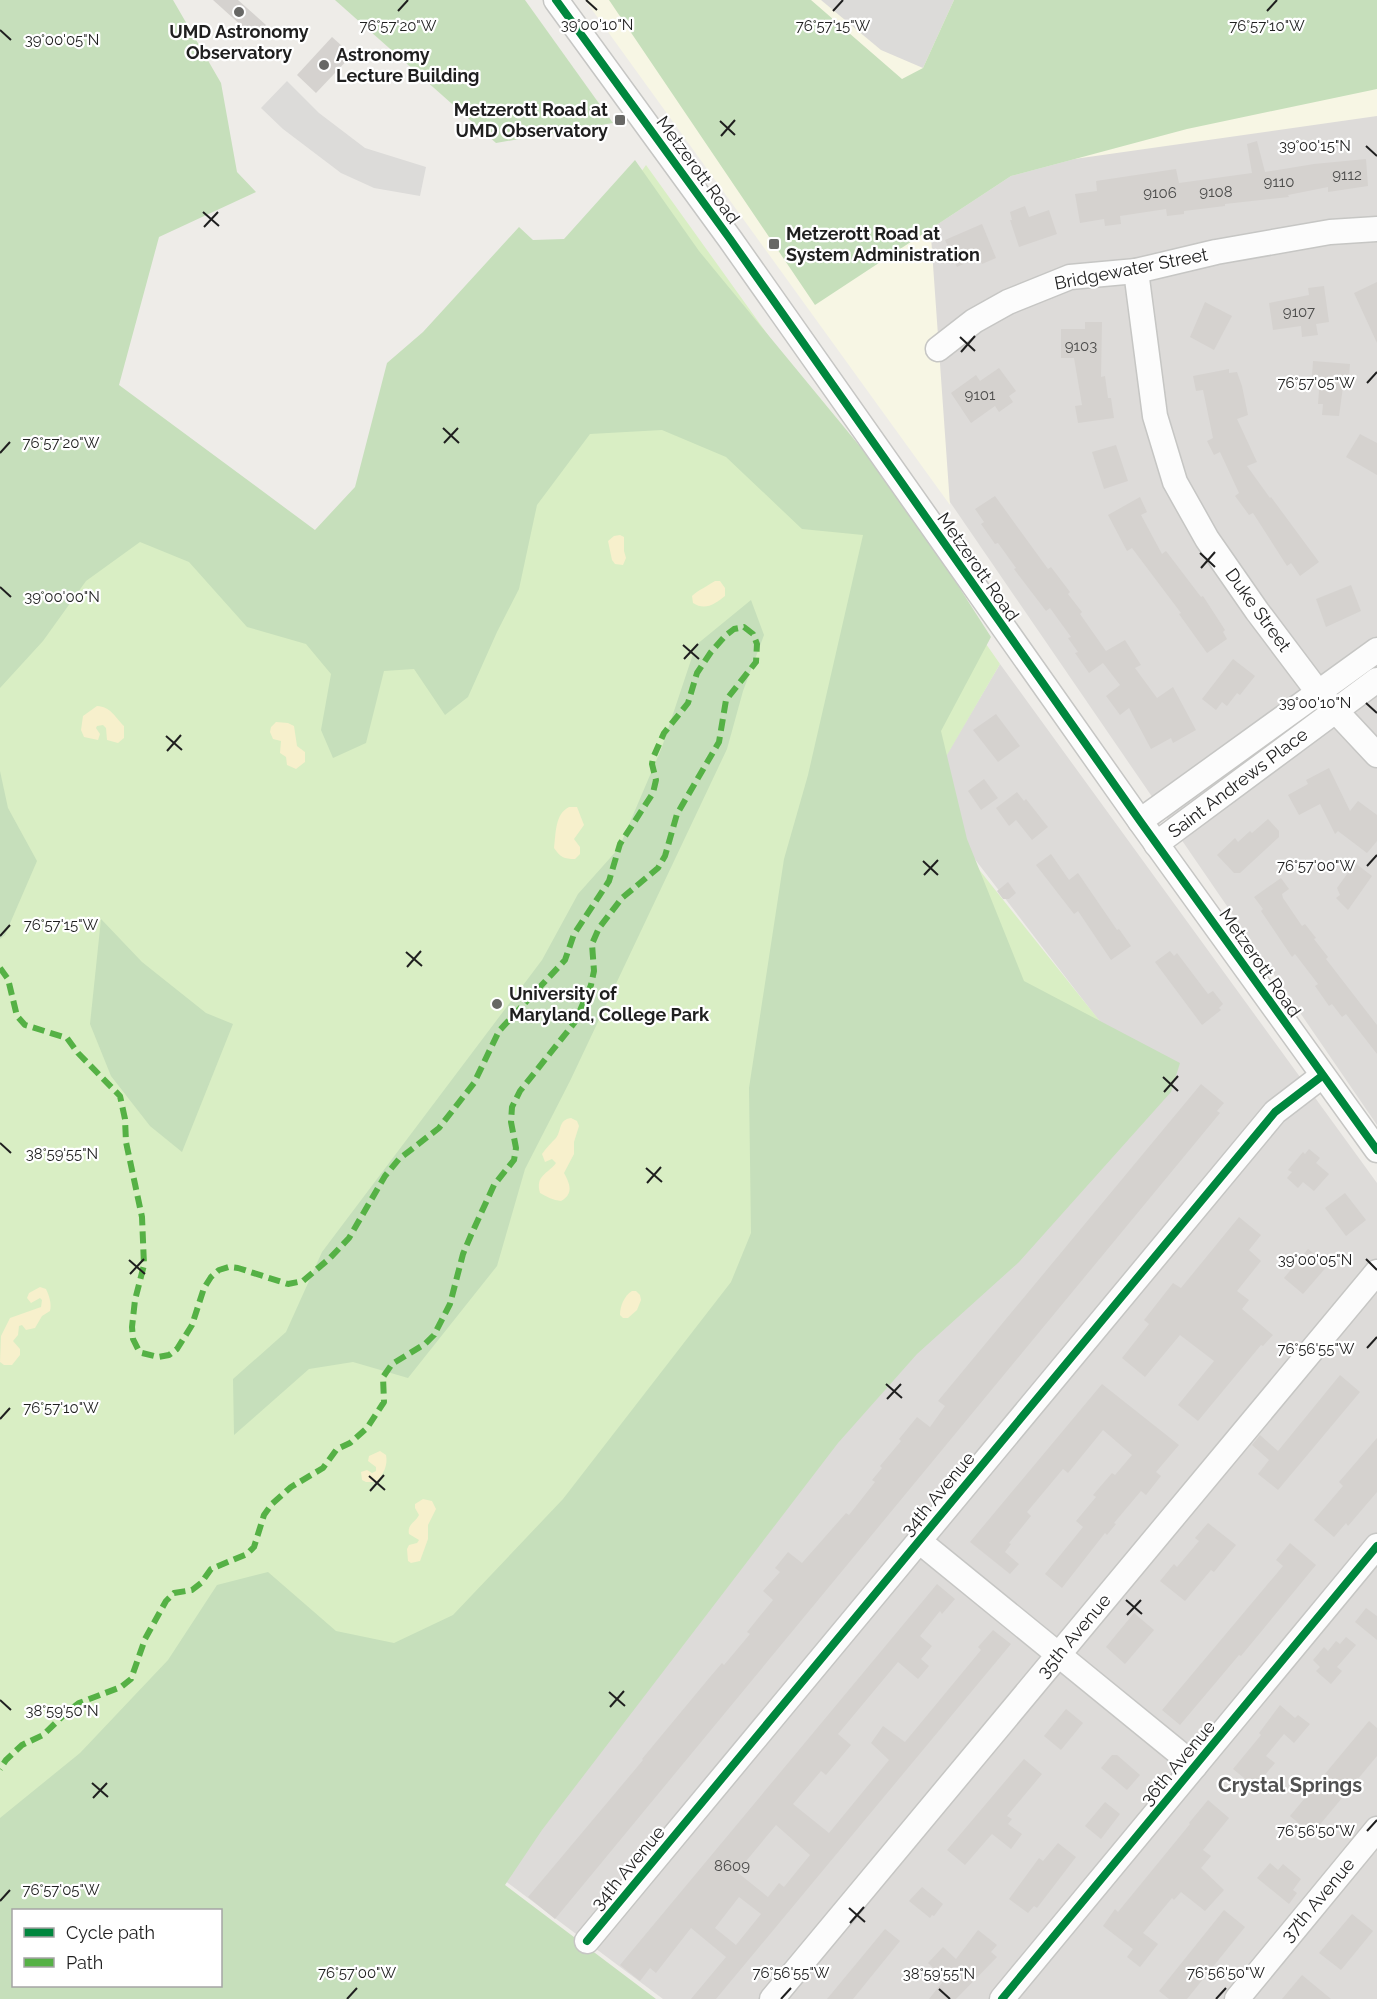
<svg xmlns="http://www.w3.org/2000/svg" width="1377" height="1999" font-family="Raleway,sans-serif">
	<rect width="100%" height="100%" fill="#eeece8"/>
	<!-- residential -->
	<g fill="#dddbd9">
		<path d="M1377,89v1036l-562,-820 196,-129 176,-47z"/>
		<path d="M1000,664l377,519v816h-714l-183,-137 657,-792 -213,-277z"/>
	</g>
	<!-- education -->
	<path fill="#f7f6e4" d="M585,0h792v116l-450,64 23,325z"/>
	<!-- religious -->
	<g fill="#dcdbd9">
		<path d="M821,0h133l-31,68 -42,-18z"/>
		<path d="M287,81l32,32 46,35 61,19 -6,29 -46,-8 -33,-15 -58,-44 -22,-21z"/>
	</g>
	<!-- grass -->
	<path fill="#d9eec4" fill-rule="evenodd" d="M646,165l211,294 143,205 -78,134 216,271 -658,793 -21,137h-459v-1682l353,257zM14,1910h206v76h-206z"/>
	<!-- forest -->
	<g fill="#c6dfbb" fill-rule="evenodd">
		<path d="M0,0h173l48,83 16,89 19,20 -97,45 -40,148 196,145 40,-43 32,-124 36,-31 96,-105 14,13 31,-1 71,-79 64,91 201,244 91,142 -50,94 26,108 57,142 156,82 -9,29 -152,170 -102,92 -79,89 -296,387 -37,55 151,114h-656v-181l80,-65 88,-93 49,-75 51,-13 68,59 58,12 59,-28 110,-116 168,-217 20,-49 -2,-145 35,-229 24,-84 55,-240 -61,-6 -76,-72 -64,-27 -72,4 -53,71 -18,84 -22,43 -29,65 -23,18 -31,-46 -30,2 -18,72 -33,15 -12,-28 10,-56 -25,-30 -59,-17 -58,-65 -49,-20 -54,39 -43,60 -43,47zM14,1910h206v76h-206z"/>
		<path d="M335,0h190l88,123 -117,20z"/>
		<path d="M609,0h202l91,79 21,-11 31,-68h423v89l-190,40 -176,47 -196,129z"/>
		<path d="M751,600l13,35 -21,56 -16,58 -157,332 -45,88 -28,97 -89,112 -55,-16 -44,7 -75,66 -1,-56 53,-47 36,-80 220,-292 36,-66 41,-46 43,-101 34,-102z"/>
		<path d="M0,771l8,37 29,53 -32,74 -5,4z"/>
		<path d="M101,919l41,43 64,51 27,11 -51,128 -32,-26 -39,-50 -21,-52z"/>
	</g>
	<!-- sand -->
	<g fill="#f7f0cc">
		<path d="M620,535l4,2v14l2,7 -3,7 -8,-1 -3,-4 -4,-19 6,-5z"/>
		<path d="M715,581h5l5,7v8c-10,8 -20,15 -32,7l-1,-7c5,-5 17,-11 23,-15z"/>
		<path d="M97,706c14,1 17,10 27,20v12l-6,5 -11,-3 -1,-12 -3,-3 -6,1 -1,2 4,6 -2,6 -14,-3 -3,-7 2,-14z"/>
		<path d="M276,722l12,1 6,3 3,20 8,6v10l-9,7 -9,-4 -1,-8 -6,-4 1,-12 -8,-2 -3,-7 1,-5z"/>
		<path d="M569,807h8l7,18 -10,14 6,8v7l-5,5c-11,0 -15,-2 -21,-11 2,-15 1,-34 15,-41z"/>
		<path d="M571,1118l6,3 2,5 -5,16v12l-10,19c6,11 10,21 -3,28 -8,-1 -14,-4 -21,-8 -5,-18 8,-19 16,-30l-4,-4 -7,3 -3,-8c4,-6 9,-11 14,-16 6,-8 2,-18 15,-20z"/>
		<path d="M40,1287l6,2c3,6 6,15 4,22l-8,5 -7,12 -9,2 -4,-5 -3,1 -1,9 -5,6 7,8v6l-8,10h-8l-4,-3 1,-26 9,-18 31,-11 1,-7 -2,-2 -9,5 -4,-5 2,-5z"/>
		<path d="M632,1291h4l4,4 1,5 -4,10 -9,8h-5l-3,-3c0,-9 4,-19 12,-24z"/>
		<path d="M380,1451l6,4c2,10 -2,19 -10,27h-10l-4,-2 -1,-8 6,-2 5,3 4,-2v-4l-8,-6 1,-5z"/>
		<path d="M423,1499l9,2 4,8 -8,16v14l-8,22 -9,2 -3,-2 -1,-12 2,-4 8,-2 2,-3 -10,-6c-2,-10 6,-11 10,-19l-4,-7v-4z"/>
	</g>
	<!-- building -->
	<g fill="#d5d2cf" fill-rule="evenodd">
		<path d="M213,0h25l28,25 -12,12z"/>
		<path d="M332,37l20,18 -36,38 -19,-18z"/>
		<path d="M1257,141l8,31 49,-8 52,-5 2,27 -40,6v-5l-40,8 1,2 -64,7v2l-41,5v3l-17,2 -1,-7 -46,7 1,8 -16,2 -1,-7 -24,4 -5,-29 22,-3 -1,-10 80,-12 3,14 73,-10 -5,-29z"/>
		<path d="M1025,206l4,11 20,-7 8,24 -38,13 -9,-27h2l-2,-8z"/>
		<path d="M982,224l14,34 -14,6 -3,-7 -22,10 -12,-27z"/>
		<path d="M1377,282v61l-23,-50z"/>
		<path d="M1324,286l5,36 -13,2 2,11 -16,2 -1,-11 -28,4 -4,-27 40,-8 -1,-7z"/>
		<path d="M1205,302l27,14 -18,34 -24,-13z"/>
		<path d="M1085,322h17l-1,55 4,-1 3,22h3l3,20 -36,5 -3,-17 7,-1 -8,-47h-13v-29h24z"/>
		<path d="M1313,361l37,3 -2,24 -5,-1 -4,29 -17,-1 1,-11h-5l2,-27h-8z"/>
		<path d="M999,368l17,23 -7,5 4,6 -14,10 -4,-6 -24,17 -20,-30 25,-18 4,6z"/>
		<path d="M1229,369v4l8,-1 5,14 6,29 -11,4 20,43 -10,4 23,32 1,-1 48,65 -19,14 -9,-13 -4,3 -34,-53 -4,2 -14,-19 4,-3 -19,-41 -6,3 -7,-14 6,-3 -10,-48 -7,1 -3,-15z"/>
		<path d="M1360,434l17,9v32l-31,-18z"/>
		<path d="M1116,445l12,36 -24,8 -12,-37z"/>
		<path d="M995,496l53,73 3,-2 19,25 -2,2 14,18 -2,2 26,37 19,-11 16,25 -6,3 22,30 16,-11 23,43 -23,13 -2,-5 -20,11 -22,-41 -9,7 -14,-19 14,-11 -17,-22 -14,10 -14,-20 3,-1 -10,-14 3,-1 -21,-29 -4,3 -32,-42 2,-1 -18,-25 -3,1 -14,-20 3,-2 -9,-13z"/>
		<path d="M1140,497l7,15 -6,3 21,39 4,-3 35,46 2,-1 22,34 -2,2 4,7 -20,14 -28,-39 2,-1 -49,-65 -5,3 -19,-36z"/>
		<path d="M1351,585l10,26 -35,16 -10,-28z"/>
		<path d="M1233,659l22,17 -15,19 -3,-2 -10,13 -5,-4 -6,8 -14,-11z"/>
		<path d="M996,714l24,32 -22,16 -25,-32z"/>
		<path d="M1329,768l21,43 8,-10 19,14v26l-10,12 -29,-22 -3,3 -15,-30 -21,11 -11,-20 20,-11 -2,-4z"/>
		<path d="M984,779l14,19 -17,12 -13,-19z"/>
		<path d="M1017,792l7,9 2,-2 22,28 -16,13 -16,-20 -7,6 -13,-18z"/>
		<path d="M1268,819l11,12v6l-39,36h-6l-17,-18 18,-17 3,4 12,-11 2,2z"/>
		<path d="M1051,854l18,26 9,-7 39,57 2,-1 12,17 -20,14 -33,-49 -4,3 -38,-49z"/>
		<path d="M1355,863l17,13 -24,34 -12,-12 4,-3 -3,-7z"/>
		<path d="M1281,878l8,11 -7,5 1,4 19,28 3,-2 11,14 -2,1 14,18 -2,2 51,66v29l-31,-40 -4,3 -10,-13 -3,2 -14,-20 3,-2 -23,-30 -3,3 -31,-46 2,-2 -9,-12z"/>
		<path d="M1008,882l8,11 -7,6h-6l-6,-8z"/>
		<path d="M1170,951l4,5 3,-3 31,41 5,-3 10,13 -4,4 2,2 -19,15 -47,-63z"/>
		<path d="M1201,1084l23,19 -7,8 3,2 -665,806 -27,-22 115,-137 -1,-1 68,-82 12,-14 2,2 26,-31 -3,-2 26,-32 -10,-9 17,-19 -5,-4 13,-16 14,11 44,-50 3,2 26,-33 -3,-2 10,-12 -2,-2 21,-25 -2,-2 18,-22 13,10 15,-21 -7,-5z"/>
		<path d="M1309,1149l11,9 -4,5 13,11 -15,17 -11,-9 -5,6 -11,-10 5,-6 -4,-2 15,-18 2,2z"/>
		<path d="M1345,1193l21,27 -20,16 -21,-28z"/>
		<path d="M1239,1217l22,18 -12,15 12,11 -24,30 12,9 -7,9 31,26 -10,11 -2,-1 -63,76 -20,-16 36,-44 -34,-26 -35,42 -23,-19 27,-34 -5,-4 29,-37 8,5z"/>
		<path d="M1308,1249l20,16 -25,29 -19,-16z"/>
		<path d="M1340,1375l20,17 -82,98 -20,-16 11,-14 -17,-15 8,-10 18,16z"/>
		<path d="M1102,1384l77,61 -23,27 5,4 -15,19 -5,-4 -27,32 2,1 -9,11 -2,-2 -43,55 -17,-14 38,-47 -7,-6 20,-24 -3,-2 19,-22 3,2 17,-20 -29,-25 -35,43 -5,-4 -36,43 4,4 -22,27 2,1 -6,8 14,12 -9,10 -40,-32z"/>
		<path d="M1377,1438v54l-29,34 -2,-3 -12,14 -20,-17 29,-34 -4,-4z"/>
		<path d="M1208,1523l28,22 -22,27 -3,-2 -26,31 -25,-20 14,-17 3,3 22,-26 -4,-3z"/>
		<path d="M1290,1543l26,22 -75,91 -2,-1 -59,70 -18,-15 121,-144 -7,-6z"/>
		<path d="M937,1584l18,15 -13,15 -2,-3 -20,25 12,10 -11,13 8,7 -11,13 -20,-17 -60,72 13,11 -25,30 -5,-4 -28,33 36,29 60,-73 -18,-17 12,-17 22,16 76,-92 -3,-3 15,-17 18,14 -295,355h-25l35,-42 -35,-29 -35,45 -6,-5 -10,13 -20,-16zM776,1825l34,30 -26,32 -5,-4 -11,14 -31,-25zM739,1897l22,17 -25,31 -21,-17z"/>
		<path d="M1366,1608l11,8v24l-22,-18z"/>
		<path d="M1134,1613l20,17 -29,34 -19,-17z"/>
		<path d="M1346,1637l10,8 -19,22 5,4 -11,13 -15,-13 4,-4 -7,-7 11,-13 4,4 8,-10 4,3z"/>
		<path d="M1280,1705l15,13 3,-3 12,9 -16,19 -10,-9 -18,22 9,7 -20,24 -22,-18 28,-34 -2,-2z"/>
		<path d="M1066,1709l17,14 -22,27 -17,-14z"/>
		<path d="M1369,1721l8,7v28l-65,78 -22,-18z"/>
		<path d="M1112,1755h5l23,20 -13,15 -26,-22z"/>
		<path d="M1024,1759l18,15 -35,42 5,3 -4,5 14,10 -11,15 -19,-15 -27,31 -18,-15z"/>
		<path d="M1208,1800l21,18 -26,32 8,6 -10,12 23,22 -19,21 -24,-19 -7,8 -2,-2 -29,35 15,11 -18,23 -13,-10 6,-8 -30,-23 12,-17 3,3 72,-88 -1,-1z"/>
		<path d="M1105,1802l15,12 -19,25 -16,-13z"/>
		<path d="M1058,1843l18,14 -39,51 -3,-2 -6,7 -19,-14 30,-41 4,3z"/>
		<path d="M1270,1863l8,7 5,-6 18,15 -8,11 4,3 -8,11 -32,-26z"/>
		<path d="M922,1887l21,17 -9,12 -2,-1 -2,3 -21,-17z"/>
		<path d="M1224,1910l21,17 -58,72h-18l-10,-8z"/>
		<path d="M1352,1914l21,17 -32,39 -22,-17z"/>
		<path d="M885,1929l15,12 -47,58h-26z"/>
		<path d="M978,1930l19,15 -6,7 6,5 -41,42h-27l16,-20 -17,-16 15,-16 13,12z"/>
		<path d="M1302,1975l29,24h-49z"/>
	</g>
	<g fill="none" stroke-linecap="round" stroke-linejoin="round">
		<!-- minor casing -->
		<g stroke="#c6c6c4" stroke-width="27">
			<g id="minor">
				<path d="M556,0l174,239 410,582 237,329"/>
				<path d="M1136,271l19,145 20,66 32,57 50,72 61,81 59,63"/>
				<path d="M938,349l36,-28 34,-19 62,-25 66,-6 80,-19 114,-20 47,-3"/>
				<path d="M1140,821l237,-171"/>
				<path d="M1156,844l221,-164"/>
				<path d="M919,1541l276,225"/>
				<path d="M587,1941l688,-829 47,-36"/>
				<path d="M772,1999l605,-727"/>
				<path d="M1002,1999l375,-453"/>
				<path d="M1237,1999l140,-170"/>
			</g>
		</g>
		<!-- minor -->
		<use href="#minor" stroke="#fcfcfc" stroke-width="24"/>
		<!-- quiet -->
		<path stroke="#55b145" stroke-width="6" stroke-dasharray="12 6" stroke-linecap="butt" d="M0,968l8,11 9,37 8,9 42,13 11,15 42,43 5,23 1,23 16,75 2,48 -9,35 -3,27 1,12 5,10 4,4 16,4 11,-2 8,-6 15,-24 12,-37 7,-11 8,-7 10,-3 9,1 50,16 15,-3 27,-23 19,-20 36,-62 14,-17 40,-31 35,-45 25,-52 66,-71 9,-26 35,-53 11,-37 33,-51 3,-13 -4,-16 1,-6 11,-25 24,-30 9,-30 14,-21 14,-16 9,-7 10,-2 9,7 4,10 -1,18 -30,38 -7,42 -42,72 -12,42 -7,12 -36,30 -23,30 -7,16 2,27 -3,14 -16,37 -55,69 -8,16 -1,15 5,26 -2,12 -20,25 -23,50 -8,19 -13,50 -16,31 -9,9 -33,20 -9,13 1,25 -17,26 -17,15 -13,6 -14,19 -32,19 -19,17 -8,11 -10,32 -7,7 -36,15 -10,14 -9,7 -18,3 -8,8 -21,38 -14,40 -10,8 -42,16 -12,9 -24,23 -21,10 -16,15 -6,9"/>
		<!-- cycleway casing -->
		<g stroke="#fff" stroke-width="11">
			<g id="cycleway">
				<path d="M556,0l174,239 410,582 237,329"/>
				<path d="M587,1941l688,-829 47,-36"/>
				<path d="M1002,1999l375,-453"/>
			</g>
		</g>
		<!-- cycleway -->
		<use href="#cycleway" stroke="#00873e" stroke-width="8"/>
	</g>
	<!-- ticks -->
	<path fill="none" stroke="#1f1f1f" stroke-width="2" d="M586,0l11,10M398,11l10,-11M833,11l10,-11M1267,11l10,-11M0,30l11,10M720,121l15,14M721,136l14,-16M1366,146l11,10M203,212l16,14M204,227l14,-15M960,337l15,14M961,352l14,-16M1367,383l10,-11M443,428l16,15M444,443l14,-15M0,453l10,-11M1200,553l15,14M1201,568l14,-16M0,587l11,10M683,645l16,14M684,659l14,-15M1366,703l11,10M166,736l16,14M167,751l14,-16M923,861l15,14M1367,866l10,-11M924,875l14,-15M0,936l10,-11M406,952l16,14M407,967l14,-16M1163,1077l15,14M1164,1092l14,-16M0,1143l11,10M646,1168l16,14M647,1183l14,-16M1366,1259l11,11M129,1260l16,14M130,1274l14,-15M1367,1348l10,-11M886,1384l16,14M887,1399l14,-15M0,1419l10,-11M369,1476l16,14M370,1491l14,-16M1126,1600l16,14M1127,1615l14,-15M609,1692l16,14M0,1700l11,10M610,1707l14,-16M92,1783l16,14M93,1798l14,-15M1367,1831l10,-11M0,1901l10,-11M849,1908l16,14M850,1923l14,-16M939,1989l11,10M347,1999l10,-11M781,1999l10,-11M1216,1999l10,-11"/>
	<!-- markers -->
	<g fill="#676765" stroke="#fff" stroke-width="2">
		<circle cx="239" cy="12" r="6"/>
		<circle cx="324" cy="65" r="6"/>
		<rect x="614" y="114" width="12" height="12" rx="3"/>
		<rect x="768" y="238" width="12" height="12" rx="3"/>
		<circle cx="497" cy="1004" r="6"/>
	</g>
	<g text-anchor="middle" stroke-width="4.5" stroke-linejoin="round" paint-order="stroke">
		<!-- number labels -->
		<g font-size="15" fill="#4c4c4b">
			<text x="1347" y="180">9112</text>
			<text x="1279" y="187">9110</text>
			<text x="1216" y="197">9108</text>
			<text x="1160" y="198">9106</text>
			<text x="1299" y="317">9107</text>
			<text x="1081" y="351">9103</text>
			<text x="980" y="400">9101</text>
			<text x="732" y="1871">8609</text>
		</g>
		<!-- poi labels -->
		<g font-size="18" font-weight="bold" fill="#1f1f1f" stroke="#fff" text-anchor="start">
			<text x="239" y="38" text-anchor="middle">UMD Astronomy<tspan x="239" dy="21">Observatory</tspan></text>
			<text x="336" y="61">Astronomy<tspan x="336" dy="21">Lecture Building</tspan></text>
			<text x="608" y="116" text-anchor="end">Metzerott Road at<tspan x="608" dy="21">UMD Observatory</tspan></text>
			<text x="786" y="240">Metzerott Road at<tspan x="786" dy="21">System Administration</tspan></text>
			<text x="509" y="1000">University of<tspan x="509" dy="21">Maryland, College Park</tspan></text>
		</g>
		<!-- street labels -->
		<g font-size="18" fill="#1f1f1f" stroke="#fff">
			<text transform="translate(698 170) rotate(54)" y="6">Metzerott Road</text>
			<text transform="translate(1131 269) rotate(-11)" y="6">Bridgewater Street</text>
			<text transform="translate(978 567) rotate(55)" y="6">Metzerott Road</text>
			<text transform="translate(1258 610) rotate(54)" y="6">Duke Street</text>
			<text transform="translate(1238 783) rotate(-37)" y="6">Saint Andrews Place</text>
			<text transform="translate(1260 963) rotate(55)" y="6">Metzerott Road</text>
			<text transform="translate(938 1494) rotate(-50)" y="6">34th Avenue</text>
			<text transform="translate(1074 1636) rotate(-50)" y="6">35th Avenue</text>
			<text transform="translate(1178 1763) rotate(-50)" y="6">36th Avenue</text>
			<text transform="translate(628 1868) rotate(-50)" y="6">34th Avenue</text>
			<text transform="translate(1318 1900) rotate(-50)" y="6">37th Avenue</text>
		</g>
		<!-- neighbourhood labels -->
		<g font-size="20" font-weight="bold" fill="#525252" stroke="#fff">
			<text x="1290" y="1792">Crystal Springs</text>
		</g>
	</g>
	<g font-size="15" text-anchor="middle" fill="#1f1f1f" stroke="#fff" stroke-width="4.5" stroke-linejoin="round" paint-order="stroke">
		<text x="597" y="30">39°00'10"N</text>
		<text x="398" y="31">76°57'20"W</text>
		<text x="833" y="31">76°57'15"W</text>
		<text x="1267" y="31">76°57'10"W</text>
		<text x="62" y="45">39°00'05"N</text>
		<text x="1315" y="151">39°00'15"N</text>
		<text x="1316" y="388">76°57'05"W</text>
		<text x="61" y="448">76°57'20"W</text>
		<text x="62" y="602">39°00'00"N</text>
		<text x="1315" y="708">39°00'10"N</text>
		<text x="1316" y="871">76°57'00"W</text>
		<text x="61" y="930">76°57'15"W</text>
		<text x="62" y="1159">38°59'55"N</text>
		<text x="1315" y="1265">39°00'05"N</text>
		<text x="1316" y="1354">76°56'55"W</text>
		<text x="61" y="1413">76°57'10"W</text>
		<text x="62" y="1716">38°59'50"N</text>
		<text x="1316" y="1836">76°56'50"W</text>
		<text x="61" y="1895">76°57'05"W</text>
		<text x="357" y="1978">76°57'00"W</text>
		<text x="791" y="1978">76°56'55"W</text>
		<text x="1226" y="1978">76°56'50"W</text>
		<text x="939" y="1979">38°59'55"N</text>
	</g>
	<!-- legend -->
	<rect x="12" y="1909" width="210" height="78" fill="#ffffff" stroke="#a5a5a5" stroke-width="1.5"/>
	<rect x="24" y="1928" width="30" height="9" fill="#00873e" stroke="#a5a5a5" stroke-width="1.5"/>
	<text x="66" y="1939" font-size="18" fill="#1f1f1f">Cycle path</text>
	<rect x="24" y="1958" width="30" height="9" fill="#55b145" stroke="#a5a5a5" stroke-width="1.5"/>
	<text x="66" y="1969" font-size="18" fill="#1f1f1f">Path</text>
</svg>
